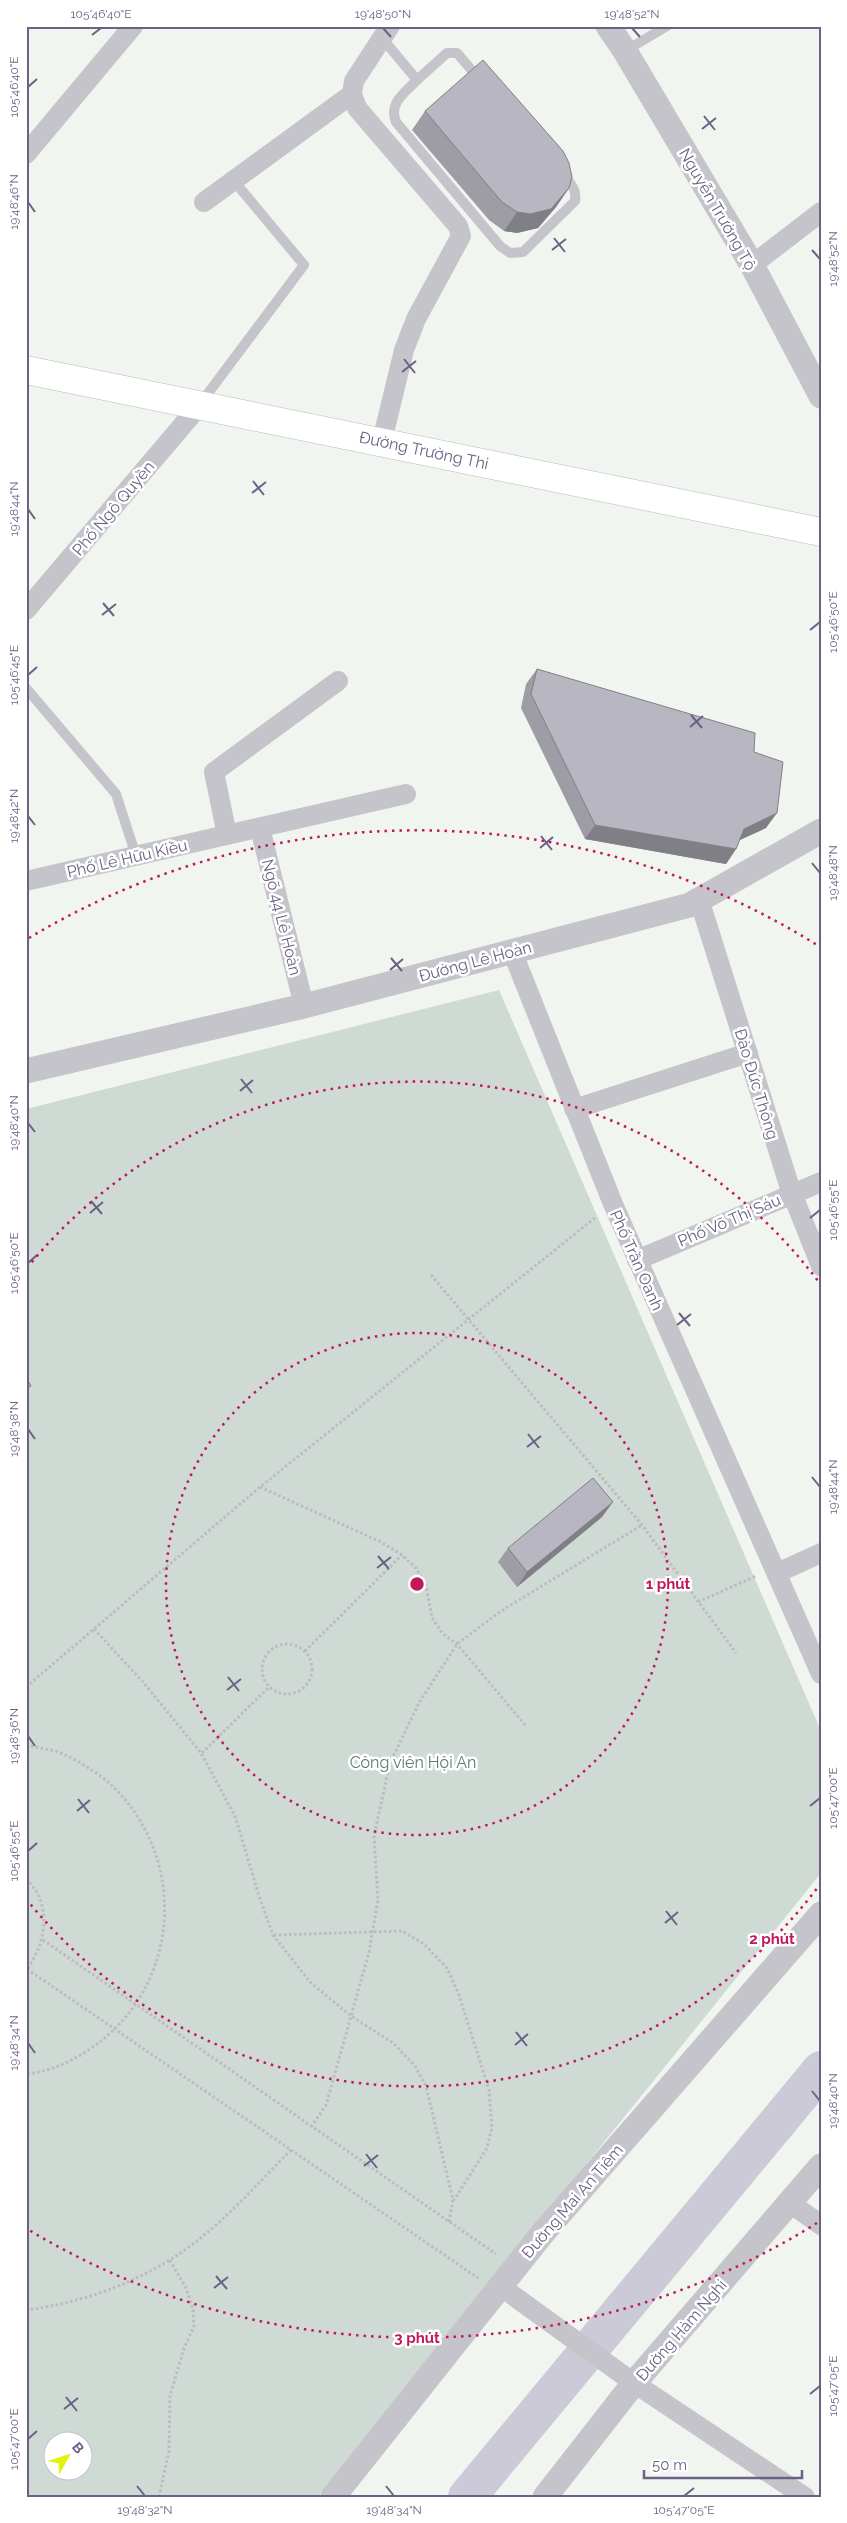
<svg xmlns="http://www.w3.org/2000/svg" width="847" height="2523" font-family="Raleway,sans-serif">
	<rect width="100%" height="100%" fill="#f1f5f0"/>
	<!-- green -->
	<path fill="#cfdad4" fill-rule="evenodd" d="M499,990l322,741v142l-503,624h-292v-1388zM52,2440h30v30h-30z"/>
	<g fill="none" stroke-linecap="round" stroke-linejoin="round">
		<!-- river -->
		<path stroke="#cbcad6" stroke-width="38" d="M467,2497l354,-427"/>
		<!-- secondary casing -->
		<g stroke="#bbb8c1" stroke-width="29">
			<path id="secondary" d="M26,370l795,162"/>
		</g>
		<!-- path -->
		<g stroke="#bdbbc0" stroke-width="3" stroke-dasharray="2.5 2.5" stroke-linecap="butt">
			<path d="M431,1275l211,250 94,128"/>
			<path d="M260,1487l121,55 21,13 14,13 10,17 6,33 11,16 14,10 68,81"/>
			<path d="M698,1602l58,-26"/>
			<path d="M94,1629l49,53 58,71 34,63 24,80 14,39 37,47 41,34 42,27 22,23 11,20 27,114 -4,22"/>
			<circle cx="287" cy="1669" r="25"/>
			<path d="M305,1651l97,-96"/>
			<path d="M26,1687l234,-200 336,-270"/>
			<path d="M26,1745c12,3 26,4 37,9 14,6 33,18 45,28 78,70 75,194 -7,259 -20,16 -49,31 -75,33"/>
			<path d="M202,1753l67,-66"/>
			<path d="M26,1879c27,24 20,65 1,90"/>
			<path d="M274,1935l128,-4 22,13 23,24 12,27 30,95 3,37 -5,21 -33,52"/>
			<path d="M43,1940l453,314"/>
			<path d="M27,1969l451,309"/>
			<path d="M311,2127l15,-22 43,-153 9,-52 -4,-64 16,-73 29,-60 38,-59 44,-33 141,-86"/>
			<path d="M26,2310c63,-8 128,-33 177,-74 32,-26 59,-57 88,-86"/>
			<path d="M159,2497l10,-46 1,-55 14,-48 10,-22 -1,-18 -8,-22 -16,-27"/>
		</g>
		<!-- service -->
		<g stroke="#c6c4cb" stroke-width="10">
			<path d="M382,38l35,42c-12,13 -29,23 -21,42l104,124 10,7 13,-1 52,-51c2,-13 -5,-18 -13,-27"/>
			<path d="M625,51l42,-25"/>
			<path d="M417,80l30,-27h10l23,27"/>
			<path d="M200,404l104,-139 -70,-84"/>
			<path d="M26,688l90,106 20,62"/>
		</g>
		<!-- minor -->
		<g stroke="#c6c4cb" stroke-width="20">
			<path d="M26,154l107,-128"/>
			<path d="M204,202l148,-108"/>
			<path d="M752,265l69,-53"/>
			<path d="M382,441l22,-91 12,-31 45,-83 -3,-10 -101,-118 -5,-14 2,-13 36,-55"/>
			<path d="M26,610l173,-204"/>
			<path d="M260,828l44,178"/>
			<path d="M227,835l-13,-63 124,-91"/>
			<path d="M26,881l380,-87"/>
			<path d="M699,899l91,289 31,78"/>
			<path d="M512,951l101,253 208,470"/>
			<path d="M574,1109l174,-56"/>
			<path d="M637,1260l184,-78"/>
			<path d="M777,1573l44,-20"/>
			<path d="M790,2203l31,22"/>
			<path d="M500,2286l134,97 171,114"/>
		</g>
		<!-- tertiary -->
		<g stroke="#c6c4cb" stroke-width="25">
			<path d="M608,26l17,25 127,214 69,131"/>
			<path d="M26,1071l278,-65 386,-101 131,-74"/>
			<path d="M333,2497l209,-263 279,-320"/>
			<path d="M545,2497l89,-114 187,-217"/>
		</g>
		<!-- secondary -->
		<use href="#secondary" stroke="#fff" stroke-width="28"/>
	</g>
	<!-- wall -->
	<g fill="#9e9da5">
		<path d="M425,111l144,77 -13,19 -18,21 -21,5 -13,-2 -15,-11 -77,-90z"/>
		<path d="M537,669l217,83 12,76 -26,12 -4,9 -10,15 -141,-25 -64,-131 5,-24z"/>
		<path d="M602,1517l-85,70 -19,-25 10,-14z"/>
	</g>
	<!-- shaded-wall -->
	<g fill="#817f86">
		<path d="M569,188l-13,19 -18,21 -21,5 -13,-2 13,-19z"/>
		<path d="M777,813l-11,15 -33,15 11,-14z"/>
		<path d="M595,825l141,24 -10,15 -141,-25z"/>
		<path d="M613,1502l-11,15 -85,70 10,-15z"/>
	</g>
	<!-- building -->
	<g fill="#b8b6c0" stroke="#817f86">
		<path d="M483,60l80,91 6,12 3,14 -3,11 -18,21 -21,5 -13,-2 -15,-10 -77,-91z"/>
		<path d="M537,669l218,64 -1,19 29,10 -6,51 -33,16 -8,20 -141,-24 -64,-131z"/>
		<path d="M26,1377l5,9 -5,4z"/>
		<path d="M593,1478l20,24 -86,70 -19,-24z"/>
	</g>
	<!-- ticks -->
	<path fill="none" stroke="#6b6184" stroke-width="2" d="M383,28l8,9M632,28l8,9M92,35l9,-7M28,87l9,-8M704,116l11,14M702,129l14,-11M28,202l7,10M554,238l11,14M552,250l14,-11M812,250l8,9M404,359l11,14M402,372l14,-11M253,481l11,14M252,493l14,-11M28,509l7,10M103,603l11,13M102,615l14,-11M810,630l10,-8M28,675l9,-8M691,715l11,13M690,727l13,-11M28,816l7,9M541,836l11,14M540,848l13,-11M812,863l8,10M391,958l11,13M390,970l13,-11M241,1079l11,14M240,1091l13,-11M28,1123l7,9M91,1201l11,13M90,1213l13,-11M810,1218l10,-8M28,1263l9,-8M679,1313l11,13M677,1325l14,-11M28,1429l7,10M528,1434l11,14M527,1447l14,-11M812,1477l8,10M378,1556l11,13M377,1568l14,-11M228,1677l11,14M227,1690l14,-11M28,1736l7,10M78,1799l11,14M810,1806l10,-8M77,1811l13,-11M28,1851l9,-8M666,1911l11,14M665,1923l13,-11M516,2032l11,14M28,2043l7,10M515,2045l13,-11M812,2091l8,10M366,2154l11,14M364,2166l14,-11M216,2276l11,13M214,2288l14,-11M810,2394l10,-8M66,2397l11,14M64,2409l14,-11M28,2439l9,-8M137,2486l8,10M386,2486l8,10M684,2496l10,-8"/>
	<!-- distance rings -->
	<g fill="none" stroke="#c2185b" stroke-width="2.5" stroke-dasharray="2.5 5">
		<circle cx="417" cy="1584" r="251"/>
		<path d="M821 1883A502 502 0 0 1 27 1900M27 1268A502 502 0 0 1 821 1285"/>
		<path d="M817 2223A754 754 0 0 1 29 2230M29 938A754 754 0 0 1 817 945"/>
	</g>
	<g text-anchor="middle" stroke-width="5" stroke-linejoin="round" paint-order="stroke">
		<!-- street labels -->
		<g font-size="16" fill="#6b6184" stroke="#fff">
			<text transform="translate(718 209) rotate(60)" y="6">Nguyễn Trường Tộ</text>
			<text transform="translate(424 450) rotate(12)" y="6">Đường Trường Thi</text>
			<text transform="translate(113 508) rotate(-50)" y="6">Phố Ngô Quyền</text>
			<text transform="translate(127 858) rotate(-13)" y="6">Phố Lê Hữu Kiều</text>
			<text transform="translate(282 917) rotate(76)" y="6">Ngõ 44 Lê Hoàn</text>
			<text transform="translate(475 961) rotate(-15)" y="6">Đường Lê Hoàn</text>
			<text transform="translate(757 1084) rotate(73)" y="6">Đào Đức Thông</text>
			<text transform="translate(729 1220) rotate(-23)" y="6">Phố Võ Thị Sáu</text>
			<text transform="translate(637 1260) rotate(66)" y="6">Phố Trần Oanh</text>
			<text transform="translate(572 2201) rotate(-49)" y="6">Đường Mai An Tiêm</text>
			<text transform="translate(681 2330) rotate(-49)" y="6">Đường Hàm Nghi</text>
		</g>
		<!-- park labels -->
		<g font-size="16" fill="#607b71" stroke="#fff">
			<text x="413" y="1768">Công viên Hội An</text>
		</g>
	</g>
	<circle cx="417" cy="1584" r="8" fill="#c2185b" stroke="#fff" stroke-width="2.5"/>
	<g font-size="15" text-anchor="middle" font-weight="bold" fill="#c2185b" stroke="#fff" stroke-width="5" stroke-linejoin="round" paint-order="stroke">
		<text x="668" y="1589">1 phút</text>
		<text x="772" y="1944">2 phút</text>
		<text x="417" y="2343">3 phút</text>
	</g>
	<!-- border -->
	<rect width="847" height="2523" fill="none" stroke="#ffffff" stroke-width="55"/>
	<!-- north arrow -->
	<g transform="translate(68 2456) rotate(51)"><circle r="24" fill="#ffffff" stroke="#c4c0ce"/>
	<path d="M0-4L9 19L0 12L-9 19Z" fill="#e2f312"/>
	<text y="-8" font-size="14" font-weight="bold" text-anchor="middle" fill="#6b6184">B</text>
	</g>
	<!-- scale -->
	<path d="M644 2470v8h158v-8" fill="none" stroke="#6b6184" stroke-width="2.5"/>
	<text x="652" y="2470" font-size="15" fill="#6b6184" stroke="#ffffff" stroke-width="4" paint-order="stroke">50 m</text>
	<rect x="28" y="28" width="792" height="2468" fill="none" stroke="#6b6184" stroke-width="2"/>
	<g font-size="12" text-anchor="middle" fill="#6b6184">
		<text x="101" y="18">105°46'40"E</text>
		<text x="383" y="18">19°48'50"N</text>
		<text x="632" y="18">19°48'52"N</text>
		<text transform="translate(14 87) rotate(-90)" y="4">105°46'40"E</text>
		<text transform="translate(14 202) rotate(-90)" y="4">19°48'46"N</text>
		<text transform="translate(833 259) rotate(-90)" y="4">19°48'52"N</text>
		<text transform="translate(14 509) rotate(-90)" y="4">19°48'44"N</text>
		<text transform="translate(833 622) rotate(-90)" y="4">105°46'50"E</text>
		<text transform="translate(14 675) rotate(-90)" y="4">105°46'45"E</text>
		<text transform="translate(14 816) rotate(-90)" y="4">19°48'42"N</text>
		<text transform="translate(833 873) rotate(-90)" y="4">19°48'48"N</text>
		<text transform="translate(14 1123) rotate(-90)" y="4">19°48'40"N</text>
		<text transform="translate(833 1210) rotate(-90)" y="4">105°46'55"E</text>
		<text transform="translate(14 1263) rotate(-90)" y="4">105°46'50"E</text>
		<text transform="translate(14 1429) rotate(-90)" y="4">19°48'38"N</text>
		<text transform="translate(833 1487) rotate(-90)" y="4">19°48'44"N</text>
		<text transform="translate(14 1736) rotate(-90)" y="4">19°48'36"N</text>
		<text transform="translate(833 1798) rotate(-90)" y="4">105°47'00"E</text>
		<text transform="translate(14 1851) rotate(-90)" y="4">105°46'55"E</text>
		<text transform="translate(14 2043) rotate(-90)" y="4">19°48'34"N</text>
		<text transform="translate(833 2101) rotate(-90)" y="4">19°48'40"N</text>
		<text transform="translate(833 2386) rotate(-90)" y="4">105°47'05"E</text>
		<text transform="translate(14 2439) rotate(-90)" y="4">105°47'00"E</text>
		<text x="145" y="2514">19°48'32"N</text>
		<text x="394" y="2514">19°48'34"N</text>
		<text x="684" y="2514">105°47'05"E</text>
	</g>
</svg>
